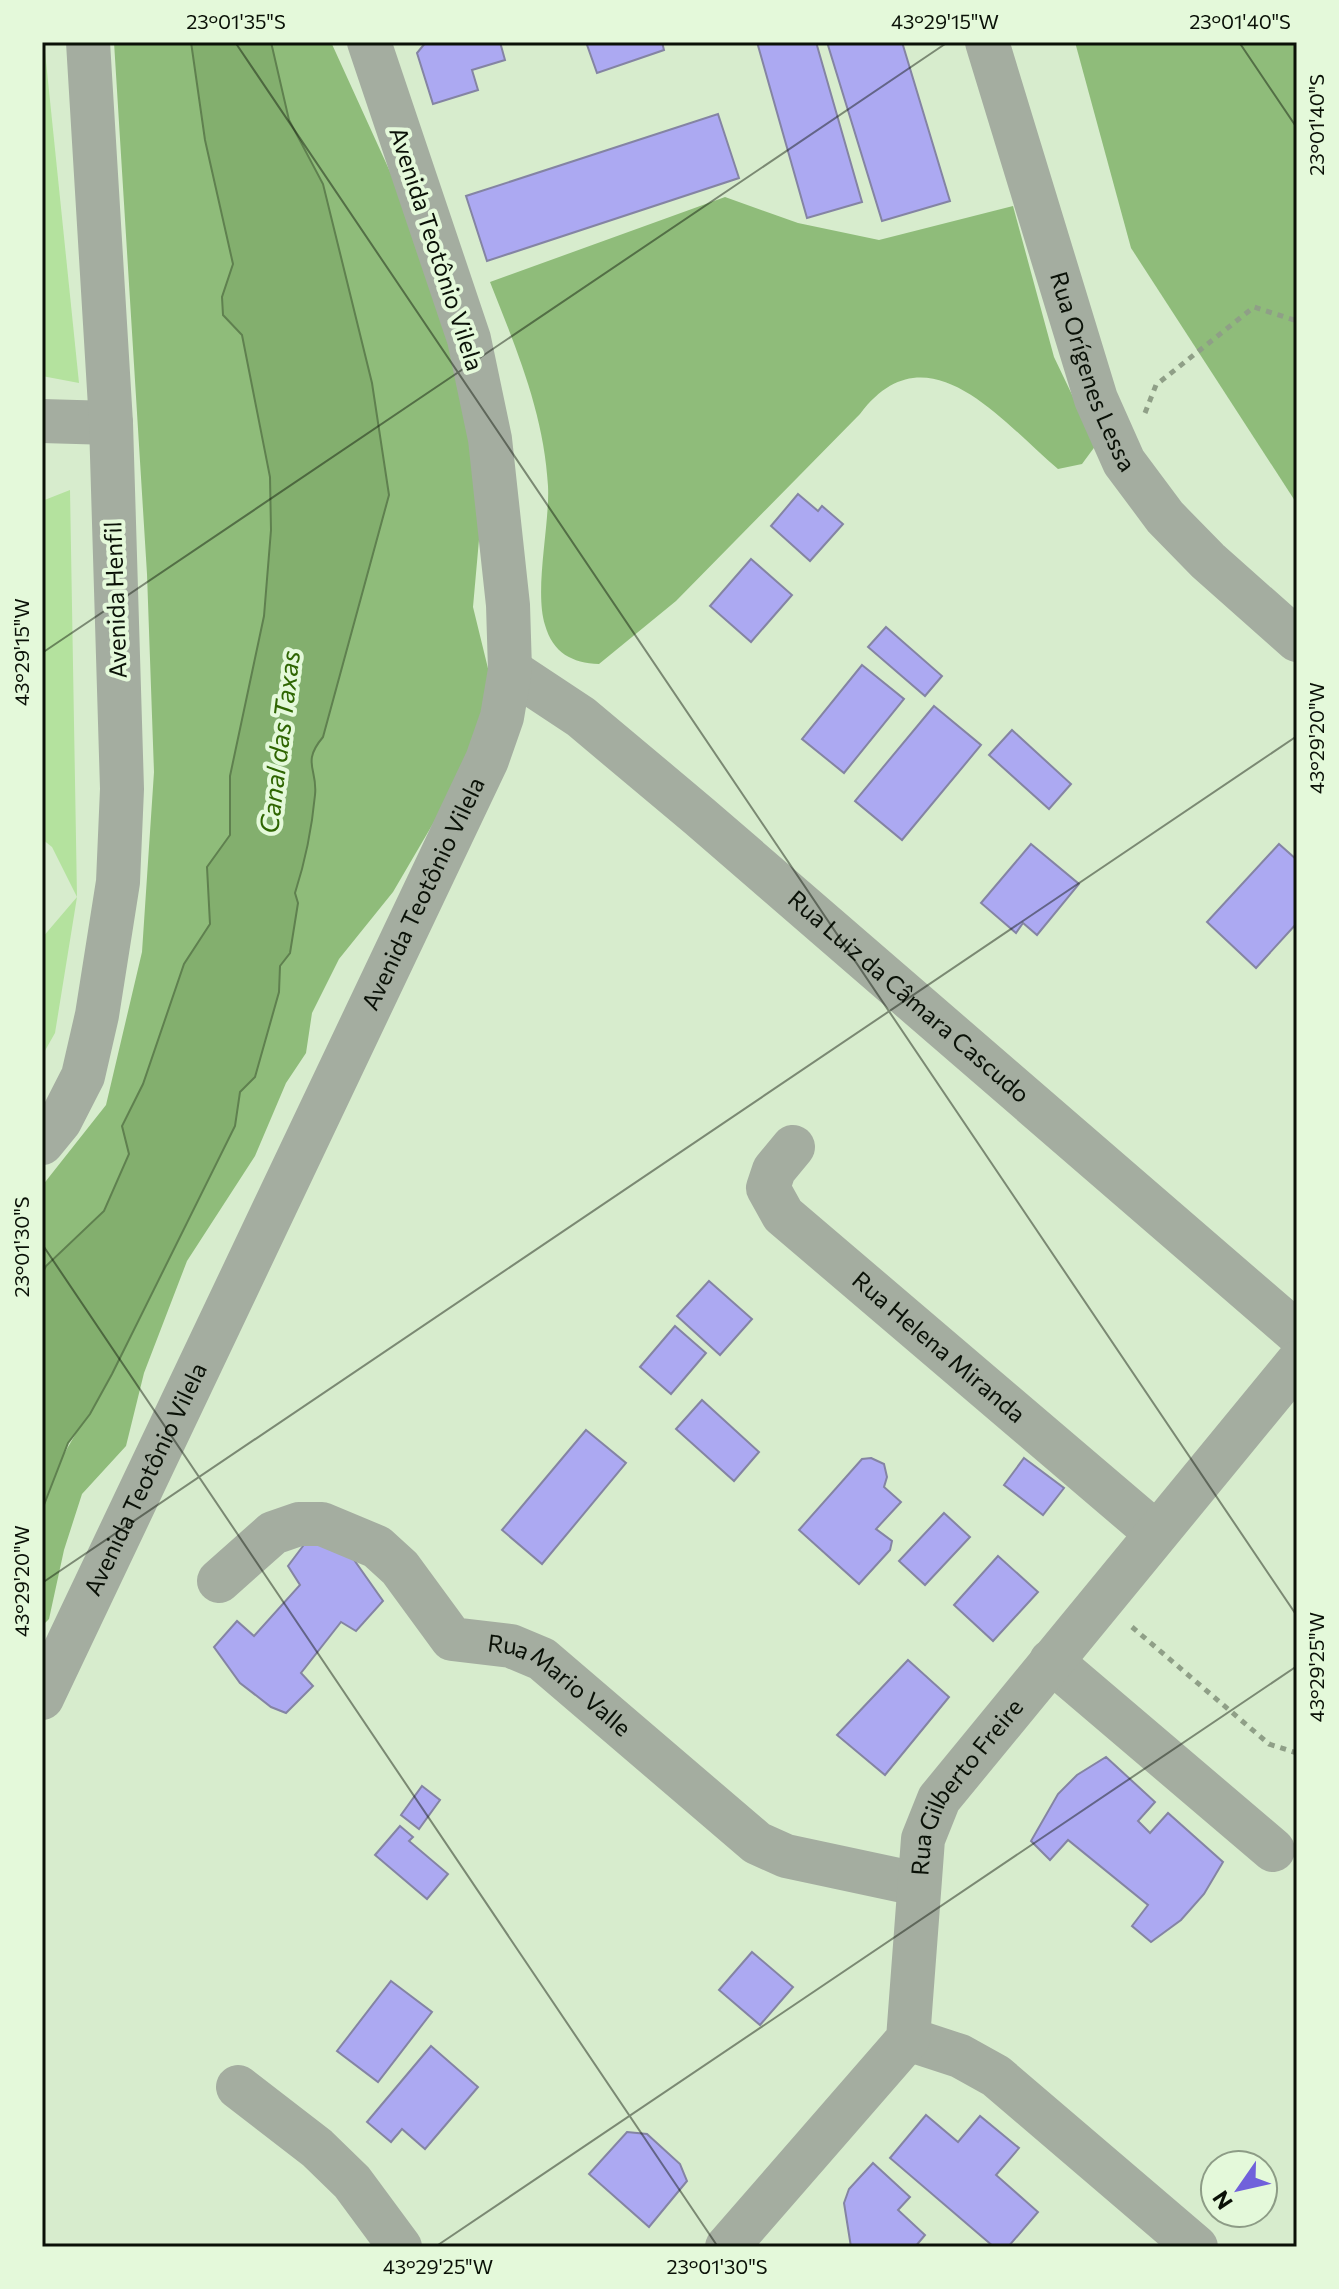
<svg xmlns="http://www.w3.org/2000/svg" width="1339" height="2289" font-family="Commissioner,sans-serif">
	<rect width="100%" height="100%" fill="#d7eccd"/>
	<!-- green -->
	<g fill="#b4e29e">
		<path d="M42,42h2l35,341 -37,-7z"/>
		<path d="M70,490l7,407 -22,136 -13,23v-118l35,-41 -25,-50 -10,-8v-338z"/>
	</g>
	<!-- forest -->
	<g fill="#8fbc7a">
		<path d="M114,42h77l14,98 28,124 -11,33 1,18 19,20 28,142 1,53 -7,86 -34,160v59l-23,32 3,57 -26,40 -41,120 -21,41 7,28 -25,58 -58,55 -4,8v-88l64,-81 36,-153 12,-180 -7,-198z"/>
		<path d="M271,42h60l86,189 31,108 34,167 -9,101 21,86 -46,105 -55,94 -54,67 -27,54 -6,40 -20,30 -31,73 -68,105 -43,112 -18,73 -44,48 -18,56 -15,69 -7,7c0,-30 -6,-90 0,-117 12,-50 46,-91 70,-135l122,-248 6,-34 15,-15 24,-85v-26l11,-13 8,-50 -3,-10c10,-30 17,-66 20,-98 3,-26 -14,-32 8,-58l66,-242 -17,-112 -49,-199 -34,-64z"/>
		<path d="M1075,42h222v462l-166,-256z"/>
		<path d="M725,197l73,26 81,17 134,-34 41,151 42,88 -14,19 -24,5c-57,-48 -131,-144 -198,-55l-184,187 -77,63c-27,-1 -46,-11 -54,-39 -11,-35 5,-101 3,-139 -4,-73 -32,-138 -58,-204z"/>
	</g>
	<!-- water -->
	<path fill="#83af6e" stroke="#5f804f" stroke-width="2" d="M191,42h80l18,78 34,64 49,199 17,112 -66,242c-22,26 -5,32 -8,58 -3,32 -10,67 -20,98l3,10 -8,50 -10,13 -1,26 -24,85 -15,15 -5,34 -123,248 -22,40 -22,29 -26,67v-236l4,-8 58,-55 25,-57 -7,-28 21,-42 41,-120 26,-40 -3,-57 23,-32v-59l34,-160 7,-86 -1,-53 -28,-142 -19,-20 -1,-18 11,-33 -28,-124z"/>
	<!-- building -->
	<g fill="#aca9f2" stroke="#8484a3" stroke-width="2">
		<path d="M426,42h74l5,18 -33,10 6,20 -45,14 -16,-51z"/>
		<path d="M586,42h76l2,8 -67,23z"/>
		<path d="M757,42h59l46,160 -55,16z"/>
		<path d="M827,42h75l48,159 -68,20z"/>
		<path d="M718,114l21,64 -252,83 -21,-65z"/>
		<path d="M798,494l20,17 4,-5 21,18 -33,37 -39,-35z"/>
		<path d="M751,559l41,36 -41,47 -41,-36z"/>
		<path d="M886,627l56,49 -17,20 -57,-49z"/>
		<path d="M862,665l42,34 -60,74 -42,-34z"/>
		<path d="M934,706l47,39 -79,95 -47,-39z"/>
		<path d="M1012,730l59,54 -22,25 -60,-54z"/>
		<path d="M1031,844l48,40 -42,51 -14,-12 -7,10 -35,-30z"/>
		<path d="M1279,844l18,16v63l-41,45 -49,-46z"/>
		<path d="M709,1281l43,38 -32,36 -43,-39z"/>
		<path d="M675,1326l31,27 -35,41 -31,-27z"/>
		<path d="M702,1400l57,52 -25,29 -58,-52z"/>
		<path d="M586,1430l40,33 -84,101 -40,-34z"/>
		<path d="M871,1458l13,6 3,13 -3,10 17,15 -25,27 16,12 -2,9 -31,34 -60,-54 63,-71z"/>
		<path d="M1024,1458l40,30 -21,27 -39,-30z"/>
		<path d="M944,1513l26,24 -45,48 -26,-24z"/>
		<path d="M312,1534l40,23 31,44 -27,30 -15,-9 -40,51 12,13 -27,27 -15,-6 -31,-24 -26,-36 23,-26 17,15 46,-51 -12,-19z"/>
		<path d="M998,1556l40,36 -45,49 -39,-36z"/>
		<path d="M908,1660l41,37 -64,78 -48,-40z"/>
		<path d="M1106,1757l49,45 -17,19 12,12 18,-20 55,49 -19,32 -23,26 -30,22 -19,-16 16,-21 -80,-65 -18,20 -19,-19 27,-47 19,-19z"/>
		<path d="M422,1786l18,14 -21,29 -18,-14z"/>
		<path d="M400,1826l13,11 -4,4 39,33 -21,25 -52,-44z"/>
		<path d="M752,1952l41,35 -33,38 -41,-35z"/>
		<path d="M391,1981l41,31 -54,70 -41,-31z"/>
		<path d="M431,2046l47,41 -53,62 -23,-20 -11,13 -24,-20z"/>
		<path d="M926,2115l32,27 22,-26 39,32 -23,27 42,37 -30,35h-14l-104,-89z"/>
		<path d="M627,2132l20,2 33,30 7,17 -38,46 -60,-53z"/>
		<path d="M873,2163l37,34 -12,13 27,25 -10,12h-64l-7,-44 5,-14z"/>
	</g>
	<g fill="none" stroke-linecap="round" stroke-linejoin="round">
		<!-- path -->
		<g stroke="#8f9f87" stroke-width="5" stroke-dasharray="6 6" stroke-linecap="butt">
			<path d="M1145,413l11,-28 98,-78 43,14"/>
			<path d="M1132,1627l137,117 28,9"/>
		</g>
		<!-- minor -->
		<g stroke="#a4ada0" stroke-width="44">
			<path id="s1" d="M987,42l109,357 28,63 41,55 43,44 89,79"/>
			<path d="M42,421l69,2"/>
			<path id="s2" d="M510,670l71,47 118,99 598,517"/>
			<path d="M42,1143l18,-22 23,-45 14,-61 21,-133 4,-93 -11,-366 -23,-381"/>
			<path id="s3" d="M793,1147l-19,23 -6,18 15,27 373,318"/>
			<path id="s4" d="M219,1581l54,-48 26,-9h23l55,23 23,21 52,71 59,7 31,13 215,184 29,13 131,28"/>
			<path d="M1051,1661l222,189"/>
			<path id="s5" d="M42,1698l445,-938 15,-43 8,-47 -2,-65 -18,-166 -21,-100 -100,-297"/>
			<path d="M908,2039l52,17 36,20 200,171"/>
			<path d="M238,2087l79,61 35,34 48,65"/>
			<path id="s6" d="M727,2247l181,-208 15,-200 16,-40 358,-436"/>
		</g>
	</g>
	<!-- ticks -->
	<path fill="none" stroke="#0a1107" stroke-width="2" stroke-opacity="0.45" d="M235,42l1062,1574M1239,42l58,86M42,653l906,-611M42,1244l676,1003M42,1583l1255,-847M435,2247l862,-581"/>
	<g text-anchor="middle" stroke-width="8" stroke-linejoin="round" paint-order="stroke">
		<!-- street labels -->
		<g font-size="24" fill="#0a1107" stroke="#e4f9da">
			<text transform="translate(436 249) rotate(72)" y="8">Avenida Teotônio Vilela</text>
			<text dy="8" stroke="none"><textPath href="#s1" startOffset="346">Rua Orígenes Lessa</textPath></text>
			<text transform="translate(116 600) rotate(-92)" y="8">Avenida Henfil</text>
			<text dy="8" stroke="none"><textPath href="#s5" startOffset="890">Avenida Teotônio Vilela</textPath></text>
			<text dy="8" stroke="none"><textPath href="#s2" startOffset="516">Rua Luiz da Câmara Cascudo</textPath></text>
			<text dy="8" stroke="none"><textPath href="#s3" startOffset="284">Rua Helena Miranda</textPath></text>
			<text dy="8" stroke="none"><textPath href="#s5" startOffset="242">Avenida Teotônio Vilela</textPath></text>
			<text dy="8" stroke="none"><textPath href="#s4" startOffset="422">Rua Mario Valle</textPath></text>
			<text dy="8" stroke="none"><textPath href="#s6" startOffset="542">Rua Gilberto Freire</textPath></text>
		</g>
		<!-- water labels -->
		<g font-size="26" font-style="italic" fill="#2e6501" stroke="#e4f9da">
			<text transform="translate(280 742) rotate(-83)" y="9">Canal das Taxas</text>
		</g>
	</g>
	<!-- border -->
	<rect width="1339" height="2289" fill="none" stroke="#e4f9da" stroke-width="88"/>
	<!-- north arrow -->
	<g transform="translate(1239 2189) rotate(236)"><circle r="38" fill="#e4f9da" stroke="#8d9c86" stroke-width="2"/>
	<path d="M0-6L14 30L0 20L-14 30Z" fill="#7061db"/>
	<text y="-12" font-size="22" font-weight="bold" text-anchor="middle" fill="#0a1107">N</text>
	</g>
	<rect x="44" y="44" width="1251" height="2201" fill="none" stroke="#0a1107" stroke-width="3"/>
	<g font-size="20" text-anchor="middle" fill="#0a1107">
		<text x="236" y="29">23°01'35"S</text>
		<text x="945" y="29">43°29'15"W</text>
		<text x="1240" y="29">23°01'40"S</text>
		<text transform="translate(1317 125) rotate(-90)" y="7">23°01'40"S</text>
		<text transform="translate(22 652) rotate(-90)" y="7">43°29'15"W</text>
		<text transform="translate(1317 738) rotate(-90)" y="7">43°29'20"W</text>
		<text transform="translate(22 1247) rotate(-90)" y="7">23°01'30"S</text>
		<text transform="translate(22 1581) rotate(-90)" y="7">43°29'20"W</text>
		<text transform="translate(1317 1667) rotate(-90)" y="7">43°29'25"W</text>
		<text x="438" y="2274">43°29'25"W</text>
		<text x="717" y="2274">23°01'30"S</text>
	</g>
</svg>
